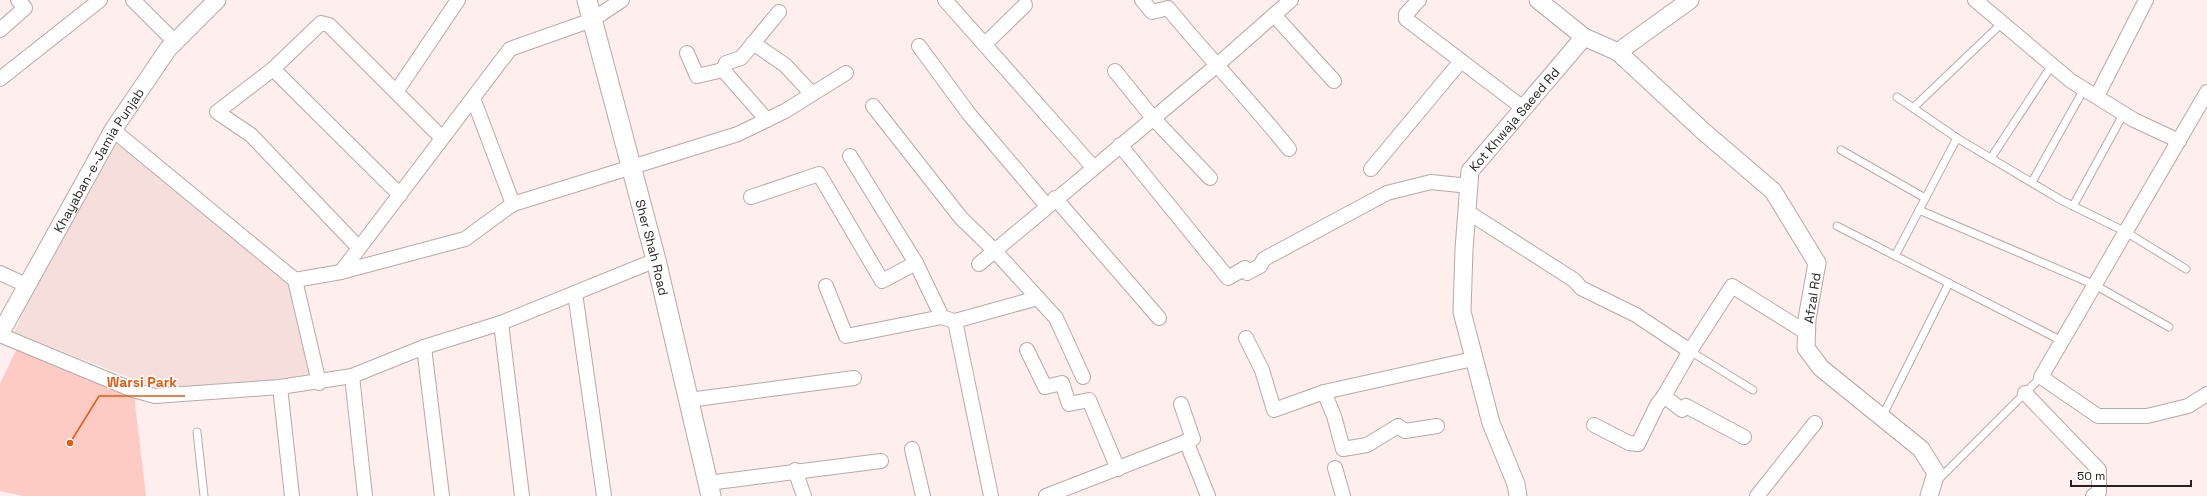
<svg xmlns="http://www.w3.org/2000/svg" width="2207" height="496" font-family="'Space Grotesk',sans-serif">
	<rect width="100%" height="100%" fill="#feeeed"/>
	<!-- built -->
	<path fill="#f6dedc" d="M116,139l175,147 21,94 -139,8 -18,-1 -141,-54 17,-40z"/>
	<!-- green -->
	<path fill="#fdcac4" d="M18,346l116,49 12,101h-123l-23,-5v-107z"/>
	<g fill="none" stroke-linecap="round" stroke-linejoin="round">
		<!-- service casing -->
		<g stroke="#b8a9a8" stroke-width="9">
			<g id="service">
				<path d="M1897,97l60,41 104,62 65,32 60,37"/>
				<path d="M1913,108l89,-85"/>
				<path d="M1841,150l84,48"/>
				<path d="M1991,158l61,-93"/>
				<path d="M2032,182l52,-93"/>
				<path d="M2073,206l51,-93"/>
				<path d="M1919,210l176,75 74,42"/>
				<path d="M1837,226l225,115"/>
				<path d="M1895,256l62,-118"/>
				<path d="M1690,351l63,39"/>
				<path d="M1882,417l67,-134"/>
				<path d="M197,432l7,64"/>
				<path d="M1938,480l103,-103"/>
			</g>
		</g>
		<!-- minor casing -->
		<g stroke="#b8a9a8" stroke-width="16">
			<g id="minor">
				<path d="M133,0l42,42"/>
				<path d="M945,0l148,167"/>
				<path d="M1142,0l10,12 16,-4c39,48 82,92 121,141"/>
				<path d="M1419,0l-13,14v5l117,89"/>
				<path d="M1975,0l96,81 63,39 45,21"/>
				<path d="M1274,15l60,66"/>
				<path d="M0,30l25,-22 -7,-8"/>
				<path d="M753,43l32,22 27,29"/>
				<path d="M985,44l40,-39"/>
				<path d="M919,46l50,68 78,92"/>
				<path d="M687,53l10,23 26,-6 44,50"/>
				<path d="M273,69l127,126"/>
				<path d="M723,70l3,-7 15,-5 38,-46"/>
				<path d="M1115,71l38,47 57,60"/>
				<path d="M0,79l100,-79"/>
				<path d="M396,92l62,-92"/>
				<path d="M2207,92l-166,285 57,39h49l41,-10 19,-12"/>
				<path d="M2097,96l49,-96"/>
				<path d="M473,98l40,106"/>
				<path d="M873,106l88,112 33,32 62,68 27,59"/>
				<path d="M113,130l182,150 24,103"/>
				<path d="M1120,145l108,133 17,-10 2,5 13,-7 4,-7 123,-66 44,-11 38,4"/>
				<path d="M850,156l66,107"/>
				<path d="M1371,169l90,-108"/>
				<path d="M751,197l68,-23 63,107 34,-18 26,54"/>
				<path d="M1055,198l104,120"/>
				<path d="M1466,211l108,69 7,8 55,27 54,36"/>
				<path d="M359,248l-108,-113 -34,-23 56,-43 48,-46 8,2 113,113"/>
				<path d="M979,264l237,-198 75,-66"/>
				<path d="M341,272l169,-223 82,-29 30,-20"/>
				<path d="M0,273l26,12"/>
				<path d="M295,280l46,-8 124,-33 48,-35 225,-70 47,-23 61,-38"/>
				<path d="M826,286l20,50 96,-19 9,3"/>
				<path d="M575,293l29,203"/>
				<path d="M501,323l21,173"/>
				<path d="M0,335l133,55 22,6 125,-9 72,-11 72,-29 77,-24 155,-63"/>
				<path d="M1246,338l16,32 12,40 50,-18 149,-33"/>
				<path d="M424,347l18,149"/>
				<path d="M1027,350l18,37 17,-4 7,21 20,-4 29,69"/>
				<path d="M352,376l13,120"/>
				<path d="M280,387l12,109"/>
				<path d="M1324,392l10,24 9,33 24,-4 31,-19 7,5 32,-5"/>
				<path d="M2025,393l74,77v22l-6,4"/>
				<path d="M689,400l165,-22"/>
				<path d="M1594,425l35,18 9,1 19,-39 7,-9"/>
				<path d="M1744,437l-58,-31 -4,4 -18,-14 26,-45 42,-65 75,47"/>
				<path d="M1186,441l22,55"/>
				<path d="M912,449l11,47"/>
				<path d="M1335,468l8,28"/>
				<path d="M795,470l9,26"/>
				<path d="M708,483l173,-22"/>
				<path d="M991,496l-36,-175 83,-23"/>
				<path d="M1046,496l147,-57 -12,-35"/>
				<path d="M1757,496l58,-73"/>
			</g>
		</g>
		<!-- tertiary casing -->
		<g stroke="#b8a9a8" stroke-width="19">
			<g id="tertiary">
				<path d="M1538,0l46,37 34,15 72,-52"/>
				<path d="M1618,52l85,79 70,60 44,72 -10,56 -1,29 15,20 100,81 15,24 -7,23"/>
				<path id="s1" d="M0,334l113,-204 55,-81 49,-49"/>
				<path id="s2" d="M1518,496l-2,-12 -25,-61 -29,-111 2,-63 6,-78 114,-134"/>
			</g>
		</g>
		<!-- secondary casing -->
		<g stroke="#b8a9a8" stroke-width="21">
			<g id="secondary">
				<path id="s3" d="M587,0l69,260 55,236"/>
			</g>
		</g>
		<!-- service -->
		<use href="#service" stroke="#fff" stroke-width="7"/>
		<!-- minor -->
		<use href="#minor" stroke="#fff" stroke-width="14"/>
		<!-- tertiary -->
		<use href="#tertiary" stroke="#fff" stroke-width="17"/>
		<!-- secondary -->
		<use href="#secondary" stroke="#fff" stroke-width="19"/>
	</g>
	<g text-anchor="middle" stroke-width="3" stroke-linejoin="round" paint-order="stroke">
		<!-- street labels -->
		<g font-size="13" fill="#282222" stroke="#fff">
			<text dy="5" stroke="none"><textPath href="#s2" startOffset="402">Kot Khwaja Saeed Rd</textPath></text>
			<text dy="5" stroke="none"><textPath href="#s1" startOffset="200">Khayaban-e-Jamia Punjab</textPath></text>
			<text dy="5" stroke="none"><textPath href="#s3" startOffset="256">Sher Shah Road</textPath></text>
			<text transform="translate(1812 298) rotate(-81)" y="5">Afzal Rd</text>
		</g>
	</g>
	<!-- callouts -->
	<path fill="none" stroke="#e8590c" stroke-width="1.5" d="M70 443L99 396H185"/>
	<circle fill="#e8590c" stroke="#fff" stroke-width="1.5" cx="70" cy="443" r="4"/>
	<g font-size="14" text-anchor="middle" font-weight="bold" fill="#e8590c" stroke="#fff" stroke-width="3" stroke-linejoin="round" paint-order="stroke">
		<text x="142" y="387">Warsi Park</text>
	</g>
	<!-- scale -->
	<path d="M2071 480v6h120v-6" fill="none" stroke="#282222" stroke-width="2"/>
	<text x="2077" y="480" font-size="12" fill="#282222" stroke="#ffffff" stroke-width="3" paint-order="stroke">50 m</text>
</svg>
